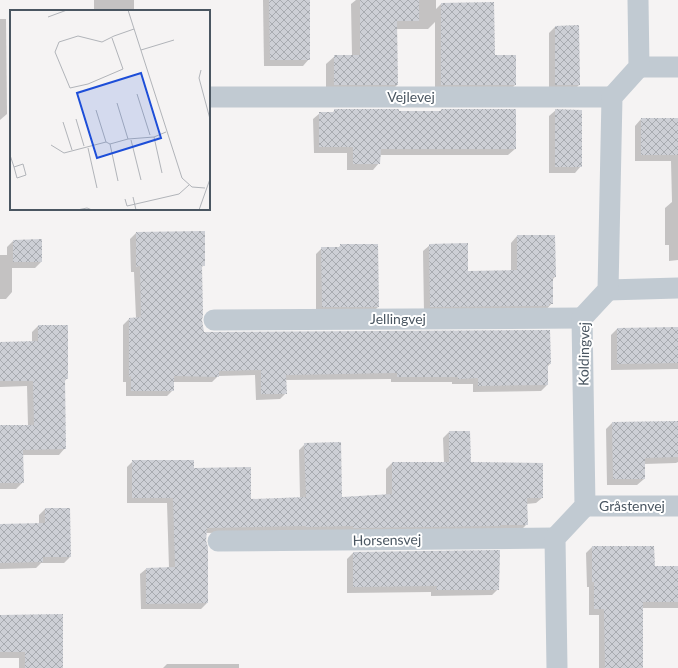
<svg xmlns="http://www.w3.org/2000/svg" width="678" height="668" font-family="Lato,sans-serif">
	<defs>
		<pattern id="building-cross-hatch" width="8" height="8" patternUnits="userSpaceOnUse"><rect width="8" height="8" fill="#cdcfd5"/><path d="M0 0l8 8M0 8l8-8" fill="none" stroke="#a8abb0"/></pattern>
	</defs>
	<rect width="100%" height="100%" fill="#f5f3f3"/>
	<!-- shadow -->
	<g fill="#0003">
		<rect x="94" y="0" width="40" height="11"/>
		<path d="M263,0h46v59l-6,7h-39z"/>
		<path d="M356,0h80v9l5,-5 74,81 -6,6h-74v-69l-7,7h-32l1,56 -8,8h-63v-29l9,-8h17l-1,-52z"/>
		<path d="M0,19h6l1,95 -7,6z"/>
		<path d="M555,27l24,58 -6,6h-24v-58z"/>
		<path d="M335,110l63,2h42l1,-2 74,39 -7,6h-128l-1,8 -6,7h-26v-17h-33l-1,-34 7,-6h12z"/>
		<path d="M556,110l25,56 -6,7h-26v-57z"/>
		<path d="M641,119h37v141l-9,1v-16h-4v-37l7,-6 -1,-41h-36v-35z"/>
		<path d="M136,233l68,32 -3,3v52l2,14 347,30 -3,3v18l-6,6 -68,1v-8h-21v-2h-61v-3l-105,1v13l-6,6 -24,1 -1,-25 -37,1 -6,6h-39v8l-6,6h-41v-14h-3v-57l6,-6 7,-1 -2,-46h-3l-1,-33z"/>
		<path d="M517,236l38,41 -3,3v23l-6,7 -122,3 -1,-62 7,-6 37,27 44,-1v-28z"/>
		<path d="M13,241l28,21 -6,6h-23v24l-6,7h-6v-44h7v-8z"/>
		<path d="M341,245l37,62 -6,6h-56v-59l6,-6h16z"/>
		<path d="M38,326l29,52 -3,4 1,66 -6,7h-36v27l-7,7h-16v-63h28l-1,-40 -27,1v-44l32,-1v-10z"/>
		<path d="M678,328v41l-67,1v-35l6,-6z"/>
		<path d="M678,422v40l-2,1 -32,1v15l-7,6h-30l-1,-56 6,-6z"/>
		<path d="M449,432l21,31 72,35 -6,5 -10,1 1,20 -6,6 -220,1 -95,2 1,70 -6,6h-60l-1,-35 6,-5 23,-1 -2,-65h-40v-36l6,-6 60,8 57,31 50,-2 -1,-48 6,-6 36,54 45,-3v-26l6,-6h52l-1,-25z"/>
		<path d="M45,509l25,48 -6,6h-23l-5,5 -36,1v-44l39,-1v-9z"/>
		<path d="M592,547l62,20h24v41h-36v60h-43v-53h-10v-28h-2l-1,-34z"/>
		<path d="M353,553l145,36 -6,6 -61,1v-4l-84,1v-34z"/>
		<path d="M0,616l62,52h-43v-10h-19z"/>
		<path d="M167,664h72v4h-76z"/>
	</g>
	<!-- building -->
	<g fill="url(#building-cross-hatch)">
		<path d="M269,0h41v60h-40z"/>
		<path d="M360,0h59v21h-22l1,64h-64v-30h26z"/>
		<path d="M494,2l1,53h21v30h-75v-82z"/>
		<path d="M579,25l1,60h-25v-59z"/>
		<path d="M334,109h65v2h42v-2h75v40h-135l-1,15h-27v-17h-34v-35h15z"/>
		<path d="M555,109l27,1v57h-27z"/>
		<rect x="641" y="118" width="37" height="37"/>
		<path d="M205,231v35h-3l1,49 -1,5 2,12 346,-2 1,34h-3v21l-70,1v-8l-20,1v-2h-61v-4l-111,2 1,19h-26v-24l-42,1v6l-45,-1v15h-43v-15l-2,1v-59l12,-1 -1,-51 -4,1v-35z"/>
		<path d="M517,235h38l1,42h-3v27h-4v2l-119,1 -1,-63 39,-1v28l49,-1z"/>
		<path d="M42,239v23h-29v-22z"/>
		<path d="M340,244h38l1,63h-57l-1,-60h19z"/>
		<path d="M38,325h30v54h-3l1,70 -43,1 1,33h-24v-58h34l-1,-44h-33v-39l38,-1z"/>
		<path d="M678,327v36l-61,1v-36z"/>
		<path d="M678,421v36l-33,1v21h-32l-1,-57z"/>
		<path d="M449,431h21l1,31 72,1v35h-16l1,27h-28v1l-147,2v-2l-47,1v-1l-99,2 -1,13 2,6v56l-62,1v-36l29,-1 -2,-69h-41v-38h62v8l57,-1v32l55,-2 -2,-54 37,-1 1,55 50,-3v-32h57z"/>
		<path d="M45,508h25l1,49h-28v5l-43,1v-39l45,-1z"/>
		<path d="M592,546h62l1,20h23v36h-35v66h-38l-1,-59h-10v-27h-2z"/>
		<path d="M500,550l-1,40h-63l1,-4 -84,1v-35z"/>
		<path d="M63,614v54h-38v-16h-25v-37z"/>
	</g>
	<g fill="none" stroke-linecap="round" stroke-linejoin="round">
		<!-- minor -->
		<g stroke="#c1cad2" stroke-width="21">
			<path d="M639,67h39"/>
			<path d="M209,97h403"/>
			<path d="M608,290l70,-2"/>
			<path d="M214,320l368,-2"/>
			<path d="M585,506h93"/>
			<path d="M218,541l337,-3"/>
			<path d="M557,668l-2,-130 30,-32 -3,-188 26,-28 4,-193 27,-30 -1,-67"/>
		</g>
	</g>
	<g text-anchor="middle" stroke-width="4" stroke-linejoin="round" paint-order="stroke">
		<!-- street labels -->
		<g font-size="14" fill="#4a5661" stroke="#fff">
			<text x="411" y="102">Vejlevej</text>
			<text x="398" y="324">Jellingvej</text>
			<text transform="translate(584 354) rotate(-89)" y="5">Koldingvej</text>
			<text x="632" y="511">Gråstenvej</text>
			<text transform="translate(387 540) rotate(-1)" y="5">Horsensvej</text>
		</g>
	</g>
	<!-- overview -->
	<g transform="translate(10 10)">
		<rect width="200" height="200" fill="#f5f3f3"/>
		<path fill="none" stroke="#b1b4b9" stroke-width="1" d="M118,0l54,168 10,9 13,1M38,7l19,-7M102,28l11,31 -35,15 -18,4 -15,-36 4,-10 19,-6 24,6 12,-6 20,-7M131,40l33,-10M191,60l-2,8 11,41M127,84l13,41M107,93l11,36M86,100l10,32M66,109l8,27M53,112l9,28M144,127l8,36M121,130l10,40M100,134l8,37M41,135l13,8 42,-11 4,2 18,-5 26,-2 12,-5M78,138l9,40M0,145l4,12 3,11 9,-3 -3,-11 -9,3M123,187l3,13M115,189l2,7 52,-12 10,-9M67,200l10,-2 5,2M189,200l11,-31"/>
		<path fill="#1d4ed8" fill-opacity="0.15" stroke="#1d4ed8" stroke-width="2" d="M131,63l20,65 -64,20 -20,-65z"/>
		<rect width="200" height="200" fill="none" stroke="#4a5661" stroke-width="2"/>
	</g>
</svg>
